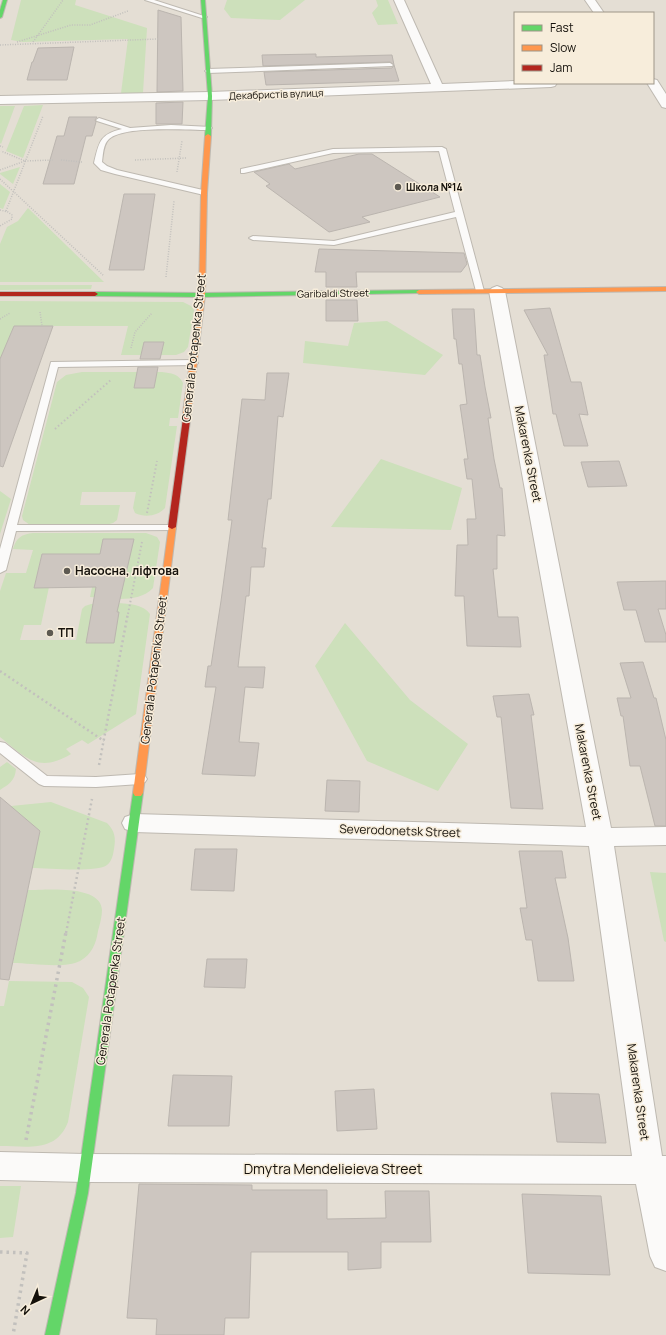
<svg xmlns="http://www.w3.org/2000/svg" width="666" height="1335" font-family="Manrope,sans-serif">
	<rect width="100%" height="100%" fill="#e4ded4"/>
	<!-- green -->
	<g fill="#cde0bb">
		<path d="M21,0h55l-1,5 72,23 -4,65h-22l7,-54 -105,3 -12,-2z"/>
		<path d="M227,0h78l-25,20 -49,-2 -7,-9z"/>
		<path d="M376,0h12l10,24 -20,1 -6,-12 6,-7z"/>
		<path d="M43,105l-20,53 -17,-7 18,-45z"/>
		<path d="M0,106h15l-14,38 -1,-1z"/>
		<path d="M20,167l-7,17 -13,-10v-1z"/>
		<path d="M0,184l10,8 -7,17 -3,-1z"/>
		<path d="M28,208l76,74h-104v-38l7,-17 11,-6z"/>
		<path d="M0,285h92l-1,4 -91,1z"/>
		<path d="M0,301l183,1 8,4 3,4 -6,37 -4,5 -8,3h-55l7,-29h-114l-14,35z"/>
		<path d="M387,321l56,34 -18,20 -122,-12 2,-22 43,5 6,-23z"/>
		<path d="M82,372h80c9,1 17,2 21,11l-5,35h-8l-1,8h8l-12,82c-7,8 -20,10 -30,5l-2,-5 3,-16h-54l-2,13h40l-3,15 -4,3 -7,2 -71,1 -5,-1 -7,-5 -1,-4 35,-134 9,-7z"/>
		<path d="M381,459l81,29 -11,42 -120,-3z"/>
		<path d="M0,491l11,8 -11,35z"/>
		<path d="M33,533h113l11,4 3,5 -7,46c-15,16 -43,10 -63,9l9,-43h-57l-8,33h15l-8,38h-17l-4,15h56l6,-31 3,-3 6,-2c17,0 49,-5 59,10l-14,100 -48,30 -6,-4 -16,9 5,5c-33,20 -46,3 -71,-17v-146l6,-18h20l7,-23 -20,-1c3,-11 9,-15 20,-16z"/>
		<path d="M345,623l65,77 58,44 -30,47 -71,-30 -52,-95z"/>
		<path d="M7,762l9,7c-1,12 -7,15 -16,21v-23z"/>
		<path d="M51,802l56,21c8,8 9,15 7,26 -1,6 -2,12 -7,16 -10,8 -61,3 -75,3l-21,-62z"/>
		<path d="M650,872l16,1v69l-2,-1z"/>
		<path d="M28,890c17,0 73,-6 74,20 0,6 -2,14 -4,21 -2,13 -6,23 -18,30 -15,8 -50,2 -67,2z"/>
		<path d="M9,981l63,1 11,6 6,9 -21,125c-12,31 -40,24 -68,24v-140h4z"/>
		<path d="M0,1186h21l-8,51 -13,1z"/>
	</g>
	<!-- building -->
	<g fill="#cdc6c0" stroke="#bbb5af">
		<path d="M158,10l23,7 2,74 -26,1z"/>
		<path d="M74,47l-7,33h-40l5,-18h1l5,-14z"/>
		<path d="M316,54v3l76,-2 2,10 -4,-3 -127,4 -1,-11z"/>
		<path d="M394,65l5,16 -133,4 -2,-13 128,-4z"/>
		<path d="M183,102l-1,22h-26v-21z"/>
		<path d="M69,117h28l-2,3 1,2 -4,14h-6l-12,48h-31l14,-48h7z"/>
		<path d="M359,154h13l68,43 -78,20 8,5 -41,10 -63,-46 4,-2 -16,-12 35,-8 6,5z"/>
		<path d="M124,194h31l-11,76h-35z"/>
		<path d="M319,249l145,4 3,11 -6,8h-105l1,15h-31v-15h-11z"/>
		<path d="M326,300h31l1,21h-32z"/>
		<path d="M550,308l21,74h10l7,33 -9,-1 9,32h-24l-8,-32h-3l-9,-59h4l-24,-45z"/>
		<path d="M452,309h22l3,46h3l5,32 6,31h-3l6,41 6,29h2l3,48 -8,-1v34h-4l5,48h20l3,30 -54,-1 -3,-50h-9l2,-51h11l-1,-26h9l-4,-40h-5l-3,-20h4l-8,-54 7,-1 -5,-40h-3l-3,-25h-2z"/>
		<path d="M14,326h39l-50,141 -3,-1v-107z"/>
		<path d="M144,342h20l-4,17h-20z"/>
		<path d="M138,367h20l-4,21h-20z"/>
		<path d="M267,373h22l-6,44 -5,-1 -7,83h-3l-6,49h4l-2,19h-13l-2,29h-3l-8,71h27l-2,21 -18,-1 -6,55 20,1 -4,33 -53,-2 14,-87h-11l3,-21h3l10,-65 11,-81h-4l14,-121 23,1z"/>
		<path d="M619,461l8,25 -39,1 -7,-25z"/>
		<path d="M103,539h31l-17,73h2l-5,31h-28l10,-56 -62,1 8,-34h58z"/>
		<path d="M666,581v28h-8l8,26v7h-21l-9,-32h-12l-7,-28z"/>
		<path d="M643,662l11,36h2l10,42v86h-11l-15,-60h-10l-7,-50h-2l-4,-18h14l-11,-35z"/>
		<path d="M529,694l5,21h-3l12,94 -32,-1 -10,-91h-4l-4,-21z"/>
		<path d="M327,780l33,1 -1,31 -34,-1z"/>
		<path d="M0,797l40,34 -31,149 -9,-1z"/>
		<path d="M195,849h42l-3,42 -43,-1z"/>
		<path d="M519,851h43l4,27h-11l13,60 6,43h-36l-6,-41h-6l-6,-32h7z"/>
		<path d="M207,959h40l-2,29 -41,-1z"/>
		<path d="M173,1075l59,1 -3,50h-61z"/>
		<path d="M374,1089l3,40 -40,2 -2,-40z"/>
		<path d="M551,1093l48,1 7,49 -49,-1z"/>
		<path d="M139,1184l113,1v5h75v29l59,-1 -1,-27h44l2,51h-50v26l-33,2v-18h-97l-2,66h-24l-1,17h-68l1,-16 -30,-1z"/>
		<path d="M522,1194l79,2 9,79 -82,-2z"/>
	</g>
	<g fill="none" stroke-linecap="round" stroke-linejoin="round">
		<!-- lane casing -->
		<g stroke="#beb9b1" stroke-width="2">
			<g id="lane">
				<path d="M145,0h9l53,17 -5,1z"/>
				<path d="M390,63l3,2 -1,1 -184,7 -3,-2 3,-2z"/>
				<path d="M99,118l31,10 41,-3 40,2 1,1 -3,2c-21,0 -85,-5 -100,9 -6,5 -6,16 -7,23l5,4 10,4 90,21v4h-3l-89,-21 -14,-4 -7,-7c5,-21 6,-29 28,-34l-25,-8 -1,-1z"/>
				<path d="M442,147l4,2 38,142 -1,2h-6l-1,-2 -20,-74 -122,28 -81,-5 -4,-2 4,-2 81,5 121,-29 -16,-61 -106,2 -89,20h-3v-4l92,-20z"/>
				<path d="M193,360l5,3 -2,2 -138,2 -41,158h154l4,1 1,2 -1,2 -159,1 -10,39 -6,3v-24l51,-187z"/>
				<path d="M0,742l5,1 42,33 49,1 44,-3 5,2 2,3 -2,3 -5,2 -44,3 -52,-1 -5,-2 -39,-31z"/>
			</g>
		</g>
		<!-- street casing -->
		<g stroke="#beb9b1" stroke-width="2">
			<g id="street">
				<path d="M394,0h10l38,84 73,-3v2h42l-2,3 -4,1 -341,13 -210,4v-8l210,-4 221,-8z"/>
				<path d="M585,0h10l9,13h-10z"/>
				<path d="M653,79l4,1 9,14v14l-4,-1 -15,-24h6z"/>
				<path d="M497,286l5,2 3,3 106,537 55,-1v18l-52,1 48,310h4v115l-11,-4 -5,-11 -14,-72 -551,-2 -85,-2v-28l85,2 547,2 -43,-310 -455,-14 -9,-3 -3,-6 3,-6 9,-3 452,13 -97,-536 3,-3z"/>
			</g>
		</g>
		<!-- fast casing -->
		<g stroke="#beb9b1" stroke-width="2">
			<g id="fast">
				<path d="M3,0h4l-5,17 -2,1v-8z"/>
				<path d="M201,0h4l7,96 -1,40 -3,2 -3,-2 3,-40z"/>
				<path d="M419,290l2,1v2l-219,4 -107,-1 -3,-2 3,-2 107,1z"/>
				<path d="M138,789l3,1 2,3 -55,400 -29,142h-14l31,-142 57,-400 2,-3z"/>
			</g>
		</g>
		<!-- slow casing -->
		<g stroke="#beb9b1" stroke-width="2">
			<g id="slow">
				<path d="M208,134l3,2 -4,57 -2,102 -14,118 -4,2 -4,-2 16,-118 2,-102 4,-57z"/>
				<path d="M666,287v4l-247,3 -3,-2 3,-2z"/>
				<path d="M169,525h3l4,2 -33,266 -2,3h-6l-2,-3z"/>
			</g>
		</g>
		<!-- jam casing -->
		<g stroke="#beb9b1" stroke-width="2">
			<g id="jam">
				<path d="M0,292h95l3,2 -3,2h-95z"/>
				<path d="M184,411h6l1,2 -15,114 -4,2 -4,-2z"/>
			</g>
		</g>
		<!-- path-far3 -->
		<g stroke="#c2c0bd" stroke-width="1.5" stroke-dasharray="1 1.5" stroke-linecap="butt">
			<path d="M17,42l54,-17h19l38,-14"/>
			<path d="M33,42l30,-42"/>
			<path d="M0,45l158,-6"/>
			<path d="M0,146l3,1"/>
			<path d="M61,160l21,2"/>
			<path d="M135,160l51,-2"/>
			<path d="M25,161l28,-1"/>
			<path d="M0,170l25,-9 -24,-10"/>
			<path d="M177,172l5,-31"/>
			<path d="M0,179l104,97"/>
			<path d="M0,210l8,2 4,3v4l-12,7"/>
			<path d="M6,211l37,-95"/>
			<path d="M166,277l8,-76"/>
			<path d="M40,312l2,14"/>
			<path d="M0,319l10,-6"/>
			<path d="M131,348l4,-16 17,-19"/>
		</g>
		<!-- path-far2 -->
		<g stroke="#c2c0bd" stroke-width="2" stroke-dasharray="1.5 2.5" stroke-linecap="butt">
			<path d="M55,429l57,-50"/>
			<path d="M147,513l10,-52"/>
			<path d="M128,614l14,-72"/>
		</g>
		<!-- path-far1 -->
		<g stroke="#c2c0bd" stroke-width="2.5" stroke-dasharray="2 3" stroke-linecap="butt">
			<path d="M0,671l104,70"/>
			<path d="M99,765l29,-152"/>
			<path d="M66,933l26,-134"/>
		</g>
		<!-- path -->
		<g stroke="#c2c0bd" stroke-width="3.5" stroke-dasharray="2.5 4" stroke-linecap="butt">
			<path d="M26,1140l40,-208"/>
			<path d="M0,1252l27,1 -14,82"/>
		</g>
		<!-- lane -->
		<use href="#lane" fill="#fbfaf9" fill-rule="evenodd"/>
		<!-- street -->
		<use href="#street" fill="#fbfaf9" fill-rule="evenodd"/>
		<!-- fast -->
		<use href="#fast" fill="#63d668" fill-rule="evenodd"/>
		<!-- slow -->
		<use href="#slow" fill="#ff974d" fill-rule="evenodd"/>
		<!-- jam -->
		<use href="#jam" fill="#b3261e" fill-rule="evenodd"/>
	</g>
	<!-- markers -->
	<g fill="#5d5951" stroke="#f7eddb" stroke-width="1.5">
		<circle cx="398" cy="187" r="4"/>
		<circle cx="67" cy="571" r="4"/>
		<circle cx="50" cy="633" r="4"/>
	</g>
	<g text-anchor="middle" stroke-width="3" stroke-linejoin="round" paint-order="stroke">
		<!-- far-street labels -->
		<g font-size="10" fill="#15110b" stroke="#f7eddb">
			<text transform="translate(276 94) rotate(-2)" y="4">Декабристів вулиця</text>
			<text transform="translate(333 293) rotate(-1)" y="4">Garibaldi Street</text>
		</g>
		<!-- far-poi labels -->
		<g font-size="10" font-weight="bold" fill="#15110b" stroke="#f7eddb" text-anchor="start">
			<text x="406" y="191">Школа №14</text>
		</g>
		<!-- street labels -->
		<g font-size="12" fill="#15110b" stroke="#f7eddb">
			<text transform="translate(194 348) rotate(-84)" y="4">Generala Potapenka Street</text>
			<text transform="translate(528 454) rotate(79)" y="4">Makarenka Street</text>
			<text transform="translate(154 670) rotate(-83)" y="4">Generala Potapenka Street</text>
			<text transform="translate(588 772) rotate(79)" y="4">Makarenka Street</text>
			<text transform="translate(400 831) rotate(2)" y="4">Severodonetsk Street</text>
			<text transform="translate(111 991) rotate(-82)" y="4">Generala Potapenka Street</text>
			<text transform="translate(638 1092) rotate(82)" y="4">Makarenka Street</text>
		</g>
		<!-- poi labels -->
		<g font-size="12" font-weight="bold" fill="#15110b" stroke="#f7eddb" text-anchor="start">
			<text x="75" y="575">Насосна, ліфтова</text>
			<text x="58" y="637">ТП</text>
		</g>
		<!-- near-street labels -->
		<g font-size="14" fill="#15110b" stroke="#f7eddb">
			<text x="333" y="1174">Dmytra Mendelieieva Street</text>
		</g>
	</g>
	<!-- legend -->
	<rect x="514" y="12" width="140" height="72" fill="#f7eddb" stroke="#9d9588"/>
	<rect x="522" y="25" width="20" height="6" fill="#63d668" stroke="#9d9588"/>
	<text x="550" y="32" font-size="12" fill="#15110b">Fast</text>
	<rect x="522" y="45" width="20" height="6" fill="#ff974d" stroke="#9d9588"/>
	<text x="550" y="52" font-size="12" fill="#15110b">Slow</text>
	<rect x="522" y="65" width="20" height="6" fill="#b3261e" stroke="#9d9588"/>
	<text x="550" y="72" font-size="12" fill="#15110b">Jam</text>
	<!-- north arrow -->
	<g transform="translate(32 1303) rotate(224)" stroke="#f7eddb" stroke-width="3" paint-order="stroke">
	<path d="M0-3L7 15L0 10L-7 15Z" fill="#15110b"/>
	<text y="-6" font-size="11" font-weight="bold" text-anchor="middle" fill="#15110b">N</text>
	</g>
</svg>
